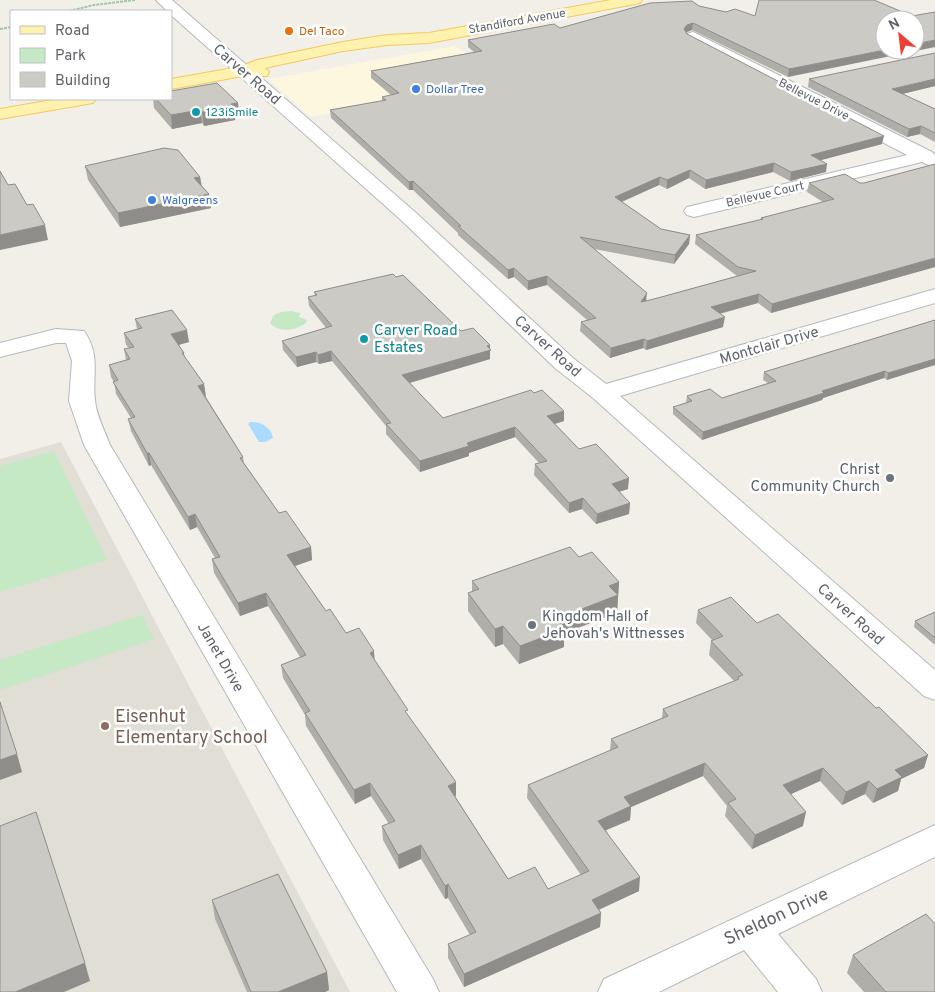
<svg xmlns="http://www.w3.org/2000/svg" width="935" height="992" font-family="Overpass,sans-serif">
	<rect width="100%" height="100%" fill="#f1efe8"/>
	<!-- commercial -->
	<path fill="#fef7e0" d="M455,46l53,33 -198,38 -42,-38z"/>
	<!-- education -->
	<path fill="#e1ded6" d="M61,442l289,550h-350v-533z"/>
	<!-- green -->
	<g fill="#c5e8c5">
		<path d="M291,311l9,2 -1,4 8,3 -1,3c-10,7 -26,11 -36,0l4,-8 7,-3z"/>
		<path d="M54,451l53,109 -107,32v-126z"/>
		<path d="M142,615l12,24 -154,51v-30z"/>
	</g>
	<!-- water -->
	<path fill="#aadaff" d="M250,422c10,-1 21,5 23,16l-8,4h-6l-11,-18z"/>
	<g fill="none" stroke-linecap="round" stroke-linejoin="round">
		<!-- minor casing -->
		<g stroke="#b5b8bc" stroke-width="2">
			<g id="minor">
				<path d="M156,0h16l243,212 158,146 33,26 329,-95v14l-315,93 315,274v30l-11,-4 -331,-298 -38,-30 -154,-148 -230,-205v-4h-4z"/>
				<path d="M693,32l239,120 3,3v13l-13,-6 -228,55 -7,-2 -3,-4 3,-4 220,-52 -220,-115 -2,-3 2,-3z"/>
				<path d="M56,329l28,2c17,24 8,44 11,69 1,15 10,31 15,45l323,534 6,13h-42l-313,-547 -15,-44 3,-40 -6,-18h-10l-56,14v-14z"/>
				<path d="M935,825v32l-157,77 38,45 6,13h-44l-34,-42 -85,42h-61l6,-13z"/>
			</g>
		</g>
		<!-- major casing -->
		<g stroke="#f2c960" stroke-width="2">
			<g id="major">
				<path d="M611,0h31l-2,3 -5,1 -206,39 -42,2 -44,6 -78,17 4,4 -2,4h-24l-72,13v-10l68,-12 18,-7 86,-18 44,-7 42,-2z"/>
				<path d="M58,99h38l-3,4 -6,1 -87,15v-10z"/>
			</g>
		</g>
		<!-- path -->
		<g stroke="#9cc7a9" stroke-width="2" stroke-dasharray="3 1" stroke-linecap="butt">
			<path d="M69,11l25,-6 41,-5"/>
			<path d="M0,29l11,-2"/>
		</g>
		<!-- minor -->
		<use href="#minor" fill="#fff" fill-rule="evenodd"/>
		<!-- major -->
		<use href="#major" fill="#fff2af" fill-rule="evenodd"/>
	</g>
	<!-- wall -->
	<g fill="#afaea9">
		<path d="M874,0l-86,77 -96,-47 -6,3 1,1 195,110 -61,16 5,12 -36,9 -17,-9 -68,17 -16,-11 -22,11 -8,-4 -37,17 39,27 29,6 -1,9 -15,20 -80,-15 52,52 8,-2 83,-23 -42,-32 1,-9 64,-15 1,-2 62,-16 -16,-10 2,-9h55l71,-19v103l-164,46 -13,-10 -38,11 3,13 -77,23 -3,-2 -33,10 -30,-27 1,-9 6,-2 -40,-35 -19,5 -14,-13 -6,2 -50,-44v-2l-45,-43h-4l-78,-72 -1,-8 52,-9v-4l9,-2 -20,-17v-7l103,-19 -6,-5v-7l92,-12 139,-22 27,6 29,4z"/>
		<path d="M809,79l126,7 -33,8 33,15v33l-15,-8 -13,3 -99,-50z"/>
		<path d="M153,99h18l67,4 1,13 -4,1v3l-31,6 -2,-3 -30,6 -18,-21z"/>
		<path d="M85,166l115,11 2,9 7,8 2,14 -91,19 -32,-47z"/>
		<path d="M396,277l65,54 29,14v14l-80,24 33,35 121,3 -9,3 24,25 49,40 -9,3 11,11 -1,11 -33,10 -14,-15 -13,4 -35,-38 1,-11 4,-1 -24,-26 -46,16v3l-49,16 -34,-38v-8l-54,-65 -13,3 -3,-2 -19,5 -14,-17 -1,-9 44,-13 -17,-22 -1,-9 7,-1 -1,-4z"/>
		<path d="M135,319l54,23 -10,3 5,8 1,6 19,25 2,13 37,60 1,6 35,50 32,34 1,13 -17,6 31,45 20,22 29,28 81,135h-1l53,83 40,10 33,-14 -54,-77 1,-13 82,-34 1,-12 51,-21 1,-9 71,-28 -25,-26 2,-14 1,-1 -16,-17 2,-13 59,13 119,85 52,47 -4,13 -23,11 -3,12 -25,12 -8,-9 -23,11 -22,-24 -29,13 12,32 -51,23 -27,-33 2,-10 -24,-30 -72,31 -1,13 -24,10 33,61 -40,19 2,3 -1,14 -136,60 -16,-29v-14l22,-9 -22,-37 -3,1 -24,-40 -22,10 -16,-29 -1,-14 7,-2 -18,-28 -16,8 -49,-78 -1,-11 -22,-37 -2,-13 19,-8 -32,-51 -28,10 -26,-43 -2,-14 3,-1 -18,-31 -7,3 -39,-65 -2,1 -18,-35 -3,-12 3,-1 -15,-24 -2,-12 -3,-5 -2,-12 17,-5 -2,-11 5,-1 -3,-3 -2,-12 13,-4z"/>
		<path d="M935,320l-48,60 -3,-2 -61,20 -1,2 -120,40 -29,-26v-7l13,-4 1,-7 35,2 46,-15 -5,-3 1,-8z"/>
		<path d="M579,557l40,25 -2,31 -53,20v14l-45,17 -16,-20 -8,3 -27,-36v-18l4,-1v-11z"/>
		<path d="M935,612v33l-21,-18 1,-6z"/>
		<path d="M212,900l115,72 2,18 -4,2h-78l-32,-73z"/>
		<path d="M853,955l82,37h-71l-17,-19z"/>
	</g>
	<!-- shaded-wall -->
	<g fill="#8f8d8a">
		<path d="M693,23l-1,7 -6,2 -3,4 1,-7 3,-4z"/>
		<path d="M935,40v7l-147,30 1,-8 96,-19h30v-6z"/>
		<path d="M935,79v7l-45,11 2,-8z"/>
		<path d="M238,103l1,13 -4,1v3l-31,6 -2,-14z"/>
		<path d="M200,110l2,13 -30,6 -1,-14z"/>
		<path d="M921,126l-1,8 -13,3 2,-8z"/>
		<path d="M884,136l-2,8 -72,19 1,-8z"/>
		<path d="M774,163l-1,9 -68,17 1,-9z"/>
		<path d="M827,164l-1,8 -36,9 1,-9z"/>
		<path d="M690,170l-1,8 -22,11v-9z"/>
		<path d="M200,177l2,14 -8,-13z"/>
		<path d="M660,177l-1,8 -45,20 1,-8z"/>
		<path d="M413,181v9h-4v-8z"/>
		<path d="M209,194l2,14 -91,19 -2,-14z"/>
		<path d="M45,225l3,15 -48,10v-15z"/>
		<path d="M690,235l-1,9 -15,20 1,-9z"/>
		<path d="M935,258v9l-164,46 1,-9z"/>
		<path d="M514,268v9l-6,2v-9z"/>
		<path d="M547,276v9l-19,5v-9z"/>
		<path d="M647,293l-1,9h-5z"/>
		<path d="M759,294l-1,9 -48,13 1,-9z"/>
		<path d="M725,317l-2,10 -77,23 1,-9z"/>
		<path d="M187,330l2,12 -16,4 -2,-12z"/>
		<path d="M644,339l-1,9 -33,10 1,-10z"/>
		<path d="M490,345v14l-88,26v-10z"/>
		<path d="M331,351l1,10 -13,3 -1,-9z"/>
		<path d="M316,352v10l-19,5 -1,-10z"/>
		<path d="M935,359v6l-48,15 1,-7z"/>
		<path d="M885,371l-1,7 -61,20 -1,2 -120,40 1,-8 119,-41z"/>
		<path d="M204,384l2,13 -8,-11z"/>
		<path d="M564,411v10l-17,5v-10z"/>
		<path d="M515,427v10l-46,16v3l-49,16v-11l47,-18z"/>
		<path d="M147,453h2l2,12 -2,1z"/>
		<path d="M629,478l-1,11 -17,5 1,-10z"/>
		<path d="M583,498l-1,11 -13,4v-10z"/>
		<path d="M630,503l-1,11 -33,10 1,-10z"/>
		<path d="M195,514l2,13 -7,3 -2,-13z"/>
		<path d="M311,547l1,13 -23,8 -2,-13z"/>
		<path d="M619,582l-2,31 -53,20v14l-45,17 1,-18 36,-27 53,-33z"/>
		<path d="M266,593l2,13 -28,10 -2,-13z"/>
		<path d="M503,626v18l-8,3v-18z"/>
		<path d="M374,651l1,14 -5,-12z"/>
		<path d="M17,754l5,18 -22,8v-20z"/>
		<path d="M928,755l-4,13 -23,11 -3,12 -25,12 4,-14 18,-19z"/>
		<path d="M705,763l-2,13 -72,31 -1,13 -33,14 1,-13 26,-24z"/>
		<path d="M823,768l-3,13 -40,18 3,-14z"/>
		<path d="M869,781l-4,13 -23,11 4,-13z"/>
		<path d="M456,782v14l-8,3v-13z"/>
		<path d="M370,783l1,13 -16,8 -1,-14z"/>
		<path d="M806,812l-3,14 -51,23 3,-14z"/>
		<path d="M421,845v14l-22,10 -1,-14z"/>
		<path d="M640,877l-1,14 -48,22 1,-13z"/>
		<path d="M448,884v14l-3,1v-13z"/>
		<path d="M601,913l-1,14 -136,60v-13z"/>
		<path d="M85,963l5,18 -26,11h-49z"/>
		<path d="M327,972l2,18 -4,2h-47z"/>
	</g>
	<!-- building -->
	<g fill="#cccac5" stroke="#8f8d8a">
		<path d="M759,0h115l38,16 23,-4v28l-20,4v-24h-30v30l-96,19 -96,-46 -6,2 -3,4 3,5 197,102 -73,19 16,9 -36,8 -17,-9 -68,17 -16,-10 -23,10 -7,-3 -45,20 46,32 29,6 -15,20 -95,-18 67,56 -6,9 13,-3 102,-28 -18,-4 -42,-32 67,-16 -2,-1 73,-19 -25,-16 36,-9 15,9h4l71,-19v94l-163,46 -13,-10 -48,13 14,10 -78,24 -3,-2 -33,9 -30,-26 15,-4 -49,-42 -19,5 -14,-13 -6,2 -50,-44h3l-48,-45 -4,1 -79,-72 56,-10 -4,-3 17,-4 -28,-22 111,-20 -14,-11 86,-16 6,4 90,-25 42,-2 7,5 27,6 9,-3 20,7z"/>
		<path d="M935,53v26l-43,10 43,20v24l-14,-7 -12,3 -100,-50z"/>
		<path d="M217,83l21,20 -7,1 3,2 -32,6 -2,-2 -29,5 -15,-16h15v-8z"/>
		<path d="M164,148l14,2 22,27 -6,1 15,16 -91,19 -33,-47z"/>
		<path d="M0,171l8,14 7,-1 12,21 6,-1 12,21 -45,10z"/>
		<path d="M393,274l3,3 7,-2 58,56 12,-3 17,17 -3,1 4,4 -89,25 41,43 88,-28 3,3 8,-3 22,21 -17,5 32,33 17,-5 33,34 -17,6 18,19 -33,11 -14,-16 -14,5 -34,-39 12,-3 -32,-34 -48,16 2,3 -49,15 -34,-37 5,-1 -60,-72 -13,4 -2,-3 -20,5 -14,-16 50,-15 -24,-29 9,-2 -3,-3z"/>
		<path d="M172,310l15,20 -16,4 13,19h-2l22,31 -6,2 45,71 -3,1 39,55 7,-2 25,36 -24,8 39,56 4,-2 16,24 13,-5 15,23 -4,2 38,57 -3,1 51,71 -8,4 60,93 27,-12 13,22 41,-18 -61,-86 90,-38 -7,-8 57,-23 -5,-7 76,-30 -1,-2 5,-2 -32,-34 12,-5 -25,-26 33,-13 26,26 21,-9 98,94 3,-1 49,48 -33,15 7,7 -25,12 -8,-8 -23,11 -23,-24 -40,17 23,27 -51,23 -27,-32 8,-4 -31,-36 -81,34 7,9 -33,15 42,56 -48,23 9,13 -137,61 -16,-30 28,-12 -28,-48 -3,2 -24,-41 -23,10 -16,-29 13,-5 -25,-38 -16,7 -49,-77 5,-2 -29,-46 25,-10 -40,-62 -28,10 -26,-44 8,-2 -25,-43 -7,3 -39,-64h-2l-19,-34 7,-2 -22,-35 5,-2 -9,-15 21,-6 -6,-10 10,-2 -10,-14 18,-5 -7,-9z"/>
		<path d="M935,320v39l-47,14 -3,-2 -63,20 2,2 -121,39 -30,-25 19,-6 -5,-5 23,-7 12,9 54,-17 -12,-9z"/>
		<path d="M570,547l9,10 13,-5 27,30 -10,4 9,9 -62,24 9,10 -45,17 -17,-20 -8,3 -27,-36 11,-4 -7,-8z"/>
		<path d="M935,612v26l-20,-17z"/>
		<path d="M0,702l17,52 -17,6z"/>
		<path d="M36,812l49,151 -70,29h-15v-166z"/>
		<path d="M278,874l49,98 -49,20h-27l-39,-92z"/>
		<path d="M926,914l9,10v68h-49l-33,-37z"/>
	</g>
	<!-- markers -->
	<circle fill="#e8710a" stroke="#fff" stroke-width="2" cx="289" cy="31" r="5"/>
	<g fill="#3f7fe0" stroke="#fff" stroke-width="2">
		<circle cx="416" cy="89" r="5"/>
		<circle cx="152" cy="200" r="5"/>
	</g>
	<g fill="#0f9aa8" stroke="#fff" stroke-width="2">
		<circle cx="196" cy="112" r="5"/>
		<circle cx="364" cy="339" r="5"/>
	</g>
	<g fill="#6b7280" stroke="#fff" stroke-width="2">
		<circle cx="890" cy="478" r="5"/>
		<circle cx="532" cy="625" r="5"/>
	</g>
	<circle fill="#8d6e63" stroke="#fff" stroke-width="2" cx="105" cy="726" r="5"/>
	<g text-anchor="middle" stroke-width="5" stroke-linejoin="round" paint-order="stroke">
		<!-- far-street labels -->
		<g font-size="12" fill="#5f6368" stroke="#fff">
			<text transform="translate(517 21) rotate(-10)" y="4">Standiford Avenue</text>
			<text transform="translate(814 99) rotate(27)" y="4">Bellevue Drive</text>
			<text transform="translate(765 194) rotate(-13)" y="4">Bellevue Court</text>
		</g>
		<!-- far-food labels -->
		<g font-size="12" fill="#c56008" stroke="#fff" text-anchor="start">
			<text x="299" y="35">Del Taco</text>
		</g>
		<!-- far-shop labels -->
		<g font-size="12" fill="#366cbe" stroke="#fff" text-anchor="start">
			<text x="426" y="93">Dollar Tree</text>
			<text x="162" y="204">Walgreens</text>
		</g>
		<!-- far-culture labels -->
		<g font-size="12" fill="#0d838f" stroke="#fff" text-anchor="start">
			<text x="206" y="116">123iSmile</text>
		</g>
		<!-- street labels -->
		<g font-size="15" fill="#5f6368" stroke="#fff">
			<text transform="translate(247 74) rotate(41)" y="5">Carver Road</text>
			<text transform="translate(769 345) rotate(-16)" y="5">Montclair Drive</text>
			<text transform="translate(548 346) rotate(42)" y="5">Carver Road</text>
			<text transform="translate(851 614) rotate(42)" y="5">Carver Road</text>
			<text transform="translate(221 657) rotate(60)" y="5">Janet Drive</text>
		</g>
		<!-- culture labels -->
		<g font-size="15" fill="#0d838f" stroke="#fff" text-anchor="start">
			<text x="374" y="335">Carver Road<tspan x="374" dy="17">Estates</tspan></text>
		</g>
		<!-- worship labels -->
		<g font-size="15" fill="#5b616d" stroke="#fff" text-anchor="end">
			<text x="880" y="474">Christ<tspan x="880" dy="17">Community Church</tspan></text>
			<text x="542" y="621" text-anchor="start">Kingdom Hall of<tspan x="542" dy="17">Jehovah's Wittnesses</tspan></text>
		</g>
		<!-- near-education labels -->
		<g font-size="18" fill="#785e54" stroke="#fff" text-anchor="start">
			<text x="115" y="722">Eisenhut<tspan x="115" dy="21">Elementary School</tspan></text>
		</g>
		<!-- near-street labels -->
		<g font-size="18" fill="#5f6368" stroke="#fff">
			<text transform="translate(776 916) rotate(-25)" y="6">Sheldon Drive</text>
		</g>
	</g>
	<!-- legend -->
	<rect x="10" y="10" width="162" height="90" fill="#ffffff" stroke="#bfc1c3"/>
	<rect x="20" y="26" width="25" height="8" fill="#fff2af" stroke="#bfc1c3"/>
	<text x="55" y="35" font-size="15" fill="#5f6368">Road</text>
	<rect x="20" y="48" width="25" height="15" fill="#c5e8c5" stroke="#bfc1c3"/>
	<text x="55" y="60" font-size="15" fill="#5f6368">Park</text>
	<rect x="20" y="72" width="25" height="15" fill="#cccac5" stroke="#bfc1c3"/>
	<text x="55" y="85" font-size="15" fill="#5f6368">Building</text>
	<!-- north arrow -->
	<g transform="translate(900 35) rotate(332)"><circle r="24" fill="#ffffff" stroke="#bfc1c3"/>
	<path d="M0-4L9 19L0 12L-9 19Z" fill="#ea4335"/>
	<text y="-8" font-size="14" font-weight="bold" text-anchor="middle" fill="#5f6368">N</text>
	</g>
</svg>
